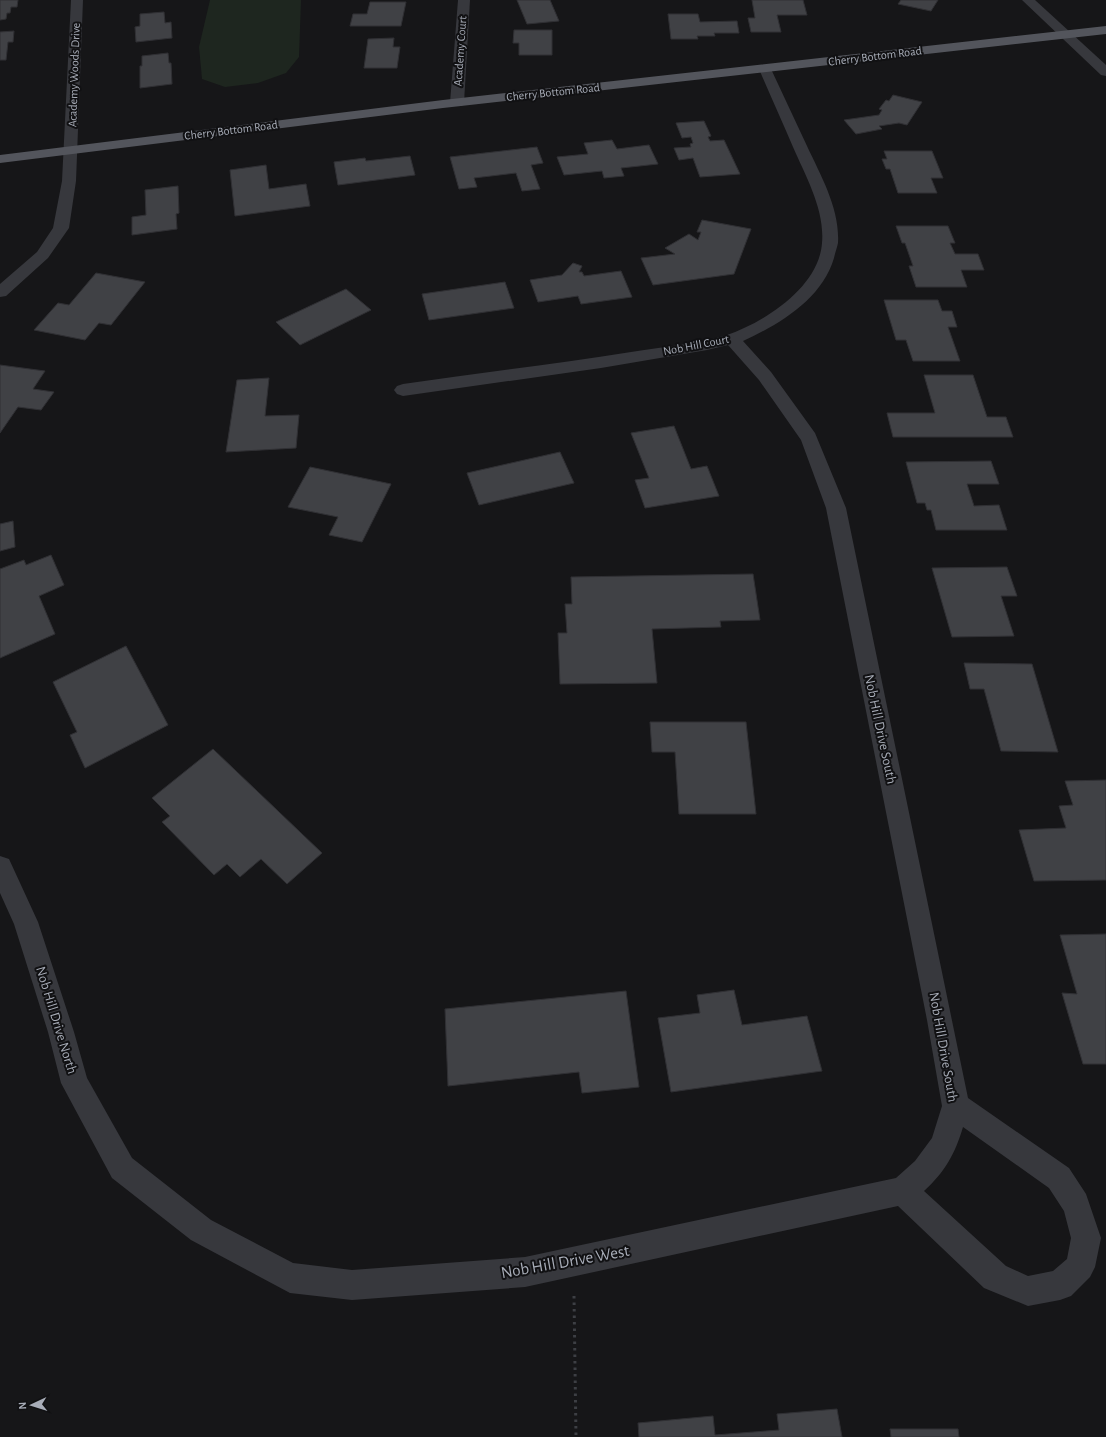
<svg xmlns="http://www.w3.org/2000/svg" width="1106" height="1437" font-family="'Alegreya Sans',sans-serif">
	<rect width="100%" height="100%" fill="#161618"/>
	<!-- green -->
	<path fill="#1e261f" d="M210,0h91l-2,57 -13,16 -28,10 -33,4 -23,-8 -3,-32z"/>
	<!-- building -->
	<g fill="#404145" stroke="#303034">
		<path d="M0,0h18l-1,7h-6l-1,6h-3l-1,6 -6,1z"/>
		<path d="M517,0h33l9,21 -32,3z"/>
		<path d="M752,0h51l4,15h-30l4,17h-30l-3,-14h7z"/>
		<path d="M901,0h37l-7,11 -33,-7z"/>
		<path d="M370,2h36l-5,24h-51l3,-12h14z"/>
		<path d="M164,12l1,11 6,-1 1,16 -36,4 -1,-15 5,-1v-12z"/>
		<path d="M668,14h30l2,8 37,-1 2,12h-25l1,3h-18l1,3h-27z"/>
		<path d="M514,30h38v25h-33v-12h-6z"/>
		<path d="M14,31l-1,11h-5l-2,18h-6v-28z"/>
		<path d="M394,38l-1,9h7l-3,21h-33l4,-29z"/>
		<path d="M168,53l1,10h2l1,21 -32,4v-22h2v-10z"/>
		<path d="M893,95l29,7 -15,23 -8,-2 -20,3 3,3 -26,5 -12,-14 35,-5 3,-5 -3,-1 7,-9 3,1z"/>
		<path d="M704,121l7,15 -3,1 2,4 14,-1 16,34 -40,3 -7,-19 -14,2 -5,-12 17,-1 -1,-3 3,-1 -2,-6 -9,1 -6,-15z"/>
		<path d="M612,140l5,9 32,-4 9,19 -37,4 3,8 -20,2 -2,-7 -38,4 -7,-18 31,-3 -4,-11z"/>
		<path d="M537,147l6,16 -12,2 9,24 -18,2 -6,-18 -42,5 3,9 -18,2 -9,-32z"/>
		<path d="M884,151h48l11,27h-12l6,15h-39l-8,-24h-4l-4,-10h5z"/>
		<path d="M410,156l5,19 -77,10 -4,-23 31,-4 1,3z"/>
		<path d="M266,165l3,24 37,-5 4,22 -75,10 -5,-46z"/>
		<path d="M178,186l1,27 -3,1 1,15 -45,6v-18l14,-2 -1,-25z"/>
		<path d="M702,220l49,9 -17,45 -81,11 -12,-27 34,-4 -10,-6 24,-14 9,6 3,-8h-4z"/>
		<path d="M896,226h52l7,17h-5l5,11h23l6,16h-23l6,17h-51l-7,-21h4l-8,-23h-3z"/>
		<path d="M573,263l9,3 -3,6h3l2,4 37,-5 11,26 -51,7 -3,-8 -40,6 -8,-22 32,-5z"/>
		<path d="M96,273l49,9 -34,43 -12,-2 -14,17 -51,-10 24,-27 11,2z"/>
		<path d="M505,282l9,26 -85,12 -7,-26z"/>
		<path d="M346,289l25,21 -71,35 -24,-23z"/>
		<path d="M884,300h54l4,11h10l5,16h-9l12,34h-47l-7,-21h-10z"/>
		<path d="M0,365l45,6 -12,18 21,3 -13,18 -23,-3 -18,26z"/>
		<path d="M924,375h49l14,42h19l7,20h-120l-6,-24h48z"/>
		<path d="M269,378l-4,38 34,-1 -3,33 -70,4 11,-72z"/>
		<path d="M674,426l17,43 16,-3 12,30 -74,12 -10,-28 14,-2 -18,-45z"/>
		<path d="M560,452l14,31 -95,22 -12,-32z"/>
		<path d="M991,461l8,23h-32l7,22 25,-1 8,25h-71l-5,-20h-4l-2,-7h-8l-11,-41z"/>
		<path d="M310,467l81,17 -29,58 -33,-7 9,-18 -50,-10z"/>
		<path d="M13,521l2,26 -15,4v-27z"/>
		<path d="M51,555l13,30 -25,11 16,38 -55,24v-89l24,-9 2,5z"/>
		<path d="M1007,567l10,29h-16l13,40 -62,1 -20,-69z"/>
		<path d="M753,574l7,46 -40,1 1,6 -69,2 5,54 -97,1 -2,-51h9l-2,-29h7l-1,-27z"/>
		<path d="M126,646l42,79 -83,43 -15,-33 7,-3 -24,-50z"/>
		<path d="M964,663l68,1 26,88 -57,-1 -17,-62h-14z"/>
		<path d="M650,722h96l10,92h-77l-4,-62h-23z"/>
		<path d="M213,749l109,104 -35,31 -26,-25 -21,18 -13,-13 -13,11 -52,-53 8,-6 -18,-18z"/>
		<path d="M1106,780v100l-72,1 -15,-51 47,-2 -7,-22 14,-1 -8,-24z"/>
		<path d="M1106,934v130h-23l-21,-71 15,1 -17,-59z"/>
		<path d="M734,990l8,35 65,-9 15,55 -151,21 -13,-74 42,-5 -3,-18z"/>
		<path d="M626,991l13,96 -57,6 -3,-21 -131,14 -3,-77z"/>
		<path d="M837,1409l5,28h-203l-1,-14 75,-7 2,19 64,-5 -2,-16z"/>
		<path d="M890,1429h68l1,8h-68z"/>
	</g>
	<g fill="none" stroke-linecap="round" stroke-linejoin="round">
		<!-- path -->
		<path stroke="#3d3f44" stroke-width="3" stroke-dasharray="2.5 4" stroke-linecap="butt" d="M574,1296l2,141"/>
		<!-- minor -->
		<g fill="#37383d" fill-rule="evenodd">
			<path d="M71,0h12l-7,181 -7,47 -21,30 -42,38 -6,1v-13l37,-32 16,-24 9,-47z"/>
			<path d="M458,0h12l-6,103 -2,3h-10l-2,-3z"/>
			<path d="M1022,0h13l71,65v11l-5,-1z"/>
			<path d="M765,65l5,1 1,3c12,26 24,51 36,77 14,30 33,63 31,97 -1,5 -3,10 -4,15 -12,41 -54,66 -91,83l28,31 44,61 31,75 122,590 101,70 17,26 15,44 -6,29 -5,10 -19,19 -11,4 -32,6 -44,-18 -86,-82 -373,81 -173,13 -62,-7 -99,-53 -79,-62 -51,-95 -13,-51 -34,-108 -14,-31v-37l9,3 29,63 36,110 13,46 45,80 79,62 82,43 59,7 173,-13 371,-79 19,-17 17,-23 10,-32 -15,-86 -101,-512 -25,-68 -42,-60 -31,-35 -21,5 -106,18 -198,28 -6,-2 -3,-4 3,-4 6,-2c76,-11 152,-20 228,-32 30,-5 68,-8 96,-17 38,-13 92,-48 95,-92 3,-33 -16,-66 -29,-96 -11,-26 -23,-52 -34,-78l1,-3zM963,1127l86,61 15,23 7,27 -4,21 -14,12 -25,5 -22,-10 -82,-75c21,-19 31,-37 39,-64z"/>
		</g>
		<!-- major -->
		<path fill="#53555c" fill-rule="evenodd" d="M1106,26v8l-663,74 -443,55v-8l443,-55z"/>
	</g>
	<g text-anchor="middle" stroke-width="4" stroke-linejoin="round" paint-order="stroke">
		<!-- far-street labels -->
		<g font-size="12" fill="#a8adb8" stroke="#111113">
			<text transform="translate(460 51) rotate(-86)" y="4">Academy Court</text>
			<text transform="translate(875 56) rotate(-7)" y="4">Cherry Bottom Road</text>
			<text transform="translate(74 75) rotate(-88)" y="4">Academy Woods Drive</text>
			<text transform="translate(553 92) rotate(-6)" y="4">Cherry Bottom Road</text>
			<text transform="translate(231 130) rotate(-7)" y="4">Cherry Bottom Road</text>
			<text transform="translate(696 345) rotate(-11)" y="4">Nob Hill Court</text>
		</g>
		<!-- street labels -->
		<g font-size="14" fill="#a8adb8" stroke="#111113">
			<text transform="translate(881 729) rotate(78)" y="5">Nob Hill Drive South</text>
			<text transform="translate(57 1020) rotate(73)" y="5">Nob Hill Drive North</text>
			<text transform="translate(944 1047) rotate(80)" y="5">Nob Hill Drive South</text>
		</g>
		<!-- near-street labels -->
		<g font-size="17" fill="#a8adb8" stroke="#111113">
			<text transform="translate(565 1261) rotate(-10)" y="6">Nob Hill Drive West</text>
		</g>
	</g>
	<!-- north arrow -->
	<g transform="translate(32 1405) rotate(266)" stroke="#111113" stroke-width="3" paint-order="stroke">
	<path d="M0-3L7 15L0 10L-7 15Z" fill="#a8adb8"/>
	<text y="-6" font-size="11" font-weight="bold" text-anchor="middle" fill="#a8adb8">N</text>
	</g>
</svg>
